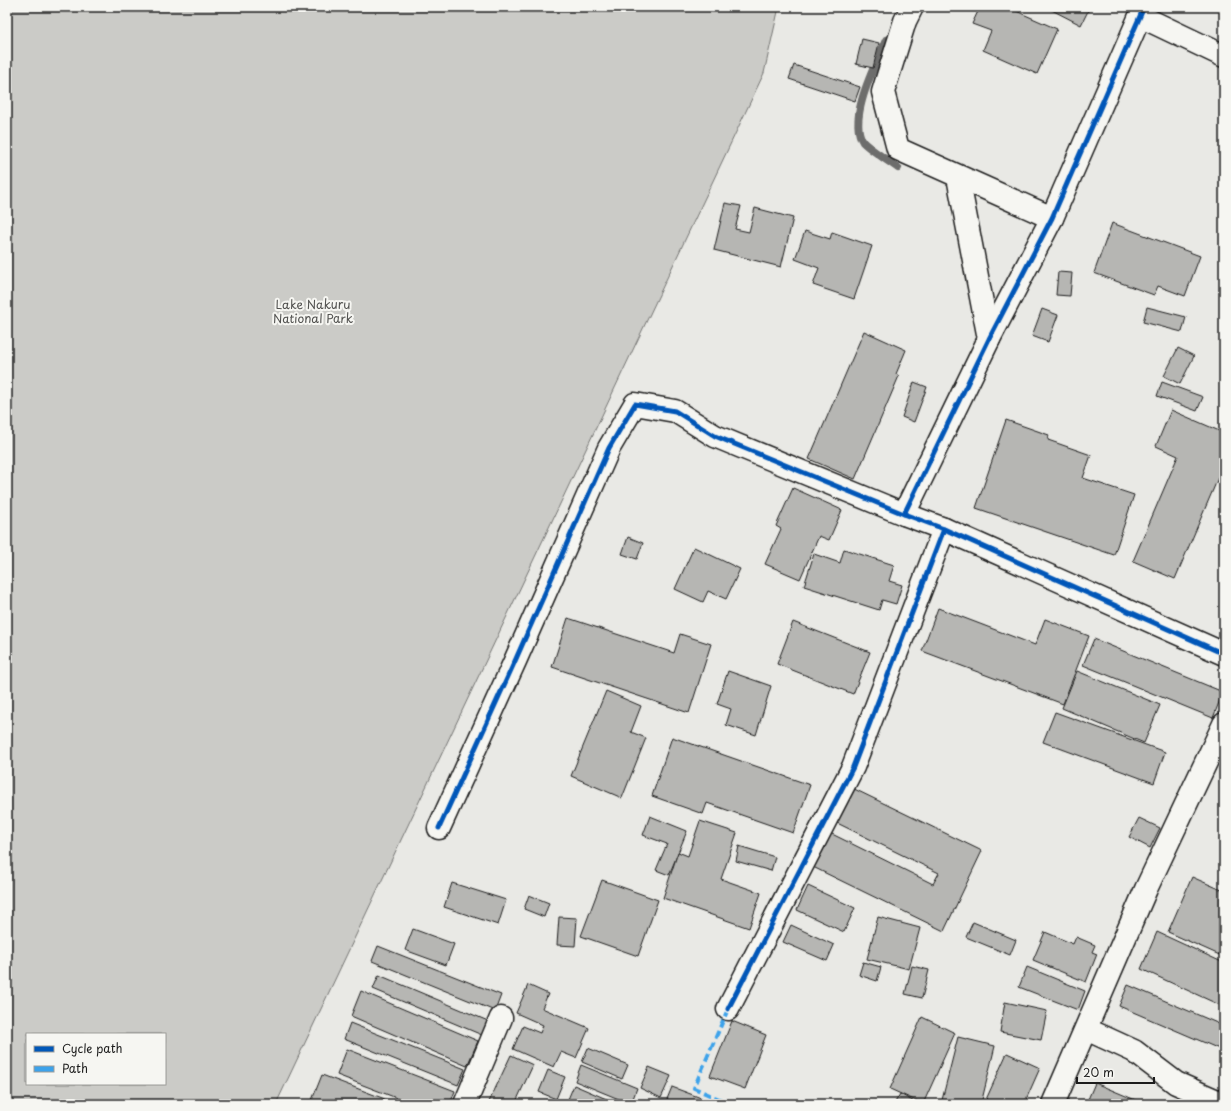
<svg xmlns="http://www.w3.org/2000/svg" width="1231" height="1111" font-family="'Playpen Sans',sans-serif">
	<rect width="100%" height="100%" fill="#e9e9e5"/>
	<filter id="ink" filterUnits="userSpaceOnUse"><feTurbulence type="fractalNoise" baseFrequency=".025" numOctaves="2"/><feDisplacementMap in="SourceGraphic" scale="8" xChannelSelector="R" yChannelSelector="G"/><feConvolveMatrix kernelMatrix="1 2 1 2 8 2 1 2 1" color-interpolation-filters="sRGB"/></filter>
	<g filter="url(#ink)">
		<!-- green -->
		<path fill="#cbcbc7" stroke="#747472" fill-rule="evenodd" d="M7,7h772l-15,66 -488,1031h-269zM27,1034h138v50h-138z"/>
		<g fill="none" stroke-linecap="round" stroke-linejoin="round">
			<!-- stream -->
			<path stroke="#6d6d6c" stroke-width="8" d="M886,40c-10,24 -39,78 -23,102 4,5 28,21 35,26"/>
		</g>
		<!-- building -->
		<g fill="#b6b6b3" stroke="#1c1c1c">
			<path d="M980,7h27l50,22 -20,45 -54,-24 8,-19 -19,-7z"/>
			<path d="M1046,7h44l-9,18z"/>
			<path d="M862,39l17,4 -6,25 -17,-4z"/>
			<path d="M794,65l66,22 -5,14 -66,-22z"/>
			<path d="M725,203l16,3 -6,23 14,3 6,-24 38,10 -12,49 -67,-17z"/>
			<path d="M1112,223l88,33 -15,40 -27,-10 -4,9 -60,-22z"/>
			<path d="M805,231l25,8 2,-7 40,14 -18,53 -41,-14 6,-17 -24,-9z"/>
			<path d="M1058,272l14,1 -2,23 -14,-1z"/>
			<path d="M1147,307l39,10 -4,15 -39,-10z"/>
			<path d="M1042,309l16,6 -10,27 -16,-6z"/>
			<path d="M864,331l42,19 -10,24 3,2 -44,103 -46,-20z"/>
			<path d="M1178,348l16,8 -14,28 -16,-8z"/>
			<path d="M914,382l13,5 -13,35 -12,-5z"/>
			<path d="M1162,382l41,15 -6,14 -40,-15z"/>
			<path d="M1171,410l53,23v31l-49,115 -42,-18 45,-105 -22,-10z"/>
			<path d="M1006,420l43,15 -1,5 43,15 -8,23 51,17 -20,60 -138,-47z"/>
			<path d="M793,488l49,22 -13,30 -10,-4 -19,43 -35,-15 16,-35 -5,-3z"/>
			<path d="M628,537l15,6 -6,16 -15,-5z"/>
			<path d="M694,547l46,22 -14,30 -18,-8 -5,11 -28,-13z"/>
			<path d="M844,549l50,16 -5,16 13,4 -6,19 -14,-4 -3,10 -75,-24 10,-32 26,9z"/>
			<path d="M938,608l97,37 10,-26 44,17 -26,68 -141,-53z"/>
			<path d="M568,618l106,35 6,-19 31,10 -22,69 -137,-46z"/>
			<path d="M793,622l77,30 -17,42 -76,-30z"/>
			<path d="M1094,639l129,53 -10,26 -130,-53z"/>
			<path d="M728,671l43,15 -15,49 -30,-10 5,-16 -14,-5z"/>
			<path d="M1077,671l83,34 -16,38 -82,-35z"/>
			<path d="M606,691l35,15 -10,26 15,6 -24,60 -51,-22z"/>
			<path d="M1055,712l110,40 -11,31 -111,-41z"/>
			<path d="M672,737l138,48 -17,48 -86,-30 -4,11 -51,-18z"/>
			<path d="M848,786l134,65 -38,80 -131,-64 17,-34 103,51 6,-11 -108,-53z"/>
			<path d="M650,816l37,15 -18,44 -13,-5 11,-26 -24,-9z"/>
			<path d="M1139,818l21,10 -10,20 -21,-11z"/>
			<path d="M700,821l37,12 -16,46 40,14 -12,35 -86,-30 15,-46 10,4z"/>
			<path d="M739,846l36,11 -4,14 -35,-10z"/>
			<path d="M1192,877l32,14v66l-56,-25z"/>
			<path d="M602,880l56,20 -20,56 -57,-20z"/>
			<path d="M452,883l54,17 -8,25 -54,-18z"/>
			<path d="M808,886l47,22 -11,24 -47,-22z"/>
			<path d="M529,895l20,8 -5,14 -20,-8z"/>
			<path d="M559,917l18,1 -2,28 -18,-1z"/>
			<path d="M878,917l42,11 -11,41 -42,-10z"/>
			<path d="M973,922l43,18 -6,15 -44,-18z"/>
			<path d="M791,925l43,20 -7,16 -44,-19z"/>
			<path d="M413,929l41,15 -8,21 -41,-15z"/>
			<path d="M1045,932l28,12 3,-7 19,8 -3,7 5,2 -11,28 -53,-22z"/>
			<path d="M1157,932l67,31v44l-83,-38z"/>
			<path d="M378,946l123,49 -6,16 -123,-50z"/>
			<path d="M863,962l18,5 -4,14 -18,-6z"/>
			<path d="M912,966l17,4 -7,28 -17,-4z"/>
			<path d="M1027,967l58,24 -7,19 -59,-23z"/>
			<path d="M379,975l109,46 -6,14 -109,-46z"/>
			<path d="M528,985l20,9 -6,14 47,20 -13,30 -15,-6 -7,15 -41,-18 10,-23 17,7 3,-8 -27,-12z"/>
			<path d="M1128,985l96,41v25l-105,-45z"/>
			<path d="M361,991l117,50 -11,25 -116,-50z"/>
			<path d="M1005,1002l42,9 -6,29 -41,-8z"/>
			<path d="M922,1017l33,16 -32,71 -33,-15z"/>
			<path d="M732,1021l34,14 -21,54 -35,-13z"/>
			<path d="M350,1023l115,46 -7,16 -114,-46z"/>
			<path d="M958,1037l37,9 -14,58h-40z"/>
			<path d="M588,1048l40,17 -6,14 -40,-17z"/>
			<path d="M347,1049l108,42 -5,13h-38l-75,-29z"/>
			<path d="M1007,1053l33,15 -16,36h-40z"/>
			<path d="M511,1055l22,10 -18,39h-27z"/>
			<path d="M581,1065l56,23 -6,16 -56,-23z"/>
			<path d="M649,1067l22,9 -10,22 -21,-10z"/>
			<path d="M548,1070l17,7 -9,22 -17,-7z"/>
			<path d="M322,1075l76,29h-74l-12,-4z"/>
			<path d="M1095,1083l50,21h-59z"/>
			<path d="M574,1085l44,19h-52z"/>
			<path d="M672,1087l45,17h-52z"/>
			<path d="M900,1094l18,10h-24z"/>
		</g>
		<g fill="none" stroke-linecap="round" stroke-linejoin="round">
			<!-- minor casing -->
			<g stroke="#1c1c1c" stroke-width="25">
				<g id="minor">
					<path d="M912,7l-7,14 -22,71 15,57 154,69"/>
					<path d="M1144,7l-92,211 -63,121 -85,175 40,15 280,125"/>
					<path d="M1140,16l84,40"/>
					<path d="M958,177l31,162"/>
					<path d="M439,828l76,-167 94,-213 26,-44 40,7 40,25 189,78"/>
					<path d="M728,1009l125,-242 91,-238"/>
					<path d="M1086,1029l48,22 42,32 48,21"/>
					<path d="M465,1104l36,-86"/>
					<path d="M1053,1104l93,-215 78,-165"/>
				</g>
			</g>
			<!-- minor -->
			<use href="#minor" stroke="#f6f6f2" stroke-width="22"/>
			<!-- quiet -->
			<path stroke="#3da2ea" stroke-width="4" stroke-dasharray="8 4" stroke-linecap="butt" d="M728,1009l-34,79 36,16"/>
			<!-- cycleway casing -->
			<g stroke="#f6f6f2" stroke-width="8">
				<g id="cycleway">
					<path d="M1144,7l-92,211 -63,121 -85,175 40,15 280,125"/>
					<path d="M439,828l76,-167 94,-213 26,-44 40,7 40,25 189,78"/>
					<path d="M728,1009l125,-242 91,-238"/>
				</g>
			</g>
			<!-- cycleway -->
			<use href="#cycleway" stroke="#0057b8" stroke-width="5"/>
		</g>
	</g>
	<g text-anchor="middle" stroke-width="4" stroke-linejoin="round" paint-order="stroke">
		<!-- park labels -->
		<g font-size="12" fill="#51514f" stroke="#f6f6f2">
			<text x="313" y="309">Lake Nakuru<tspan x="313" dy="14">National Park</tspan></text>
		</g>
	</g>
	<!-- margin -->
	<rect width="1231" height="1111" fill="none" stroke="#f6f6f2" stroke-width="24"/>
	<rect x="12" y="12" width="1207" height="1087" fill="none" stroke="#1c1c1c" stroke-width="1.5" filter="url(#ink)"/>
	<!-- legend -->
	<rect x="26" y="1033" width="140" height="52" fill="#f6f6f2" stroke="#9f9f9c"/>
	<rect x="34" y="1046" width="20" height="6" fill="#0057b8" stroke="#9f9f9c"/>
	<text x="62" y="1053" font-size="12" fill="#1c1c1c">Cycle path</text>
	<rect x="34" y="1066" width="20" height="6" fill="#3da2ea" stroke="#9f9f9c"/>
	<text x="62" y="1073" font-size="12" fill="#1c1c1c">Path</text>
	<!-- scale -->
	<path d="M1077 1077v6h77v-6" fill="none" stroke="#1c1c1c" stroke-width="2"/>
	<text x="1083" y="1077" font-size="12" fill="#1c1c1c" stroke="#f6f6f2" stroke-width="3" paint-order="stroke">20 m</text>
</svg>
